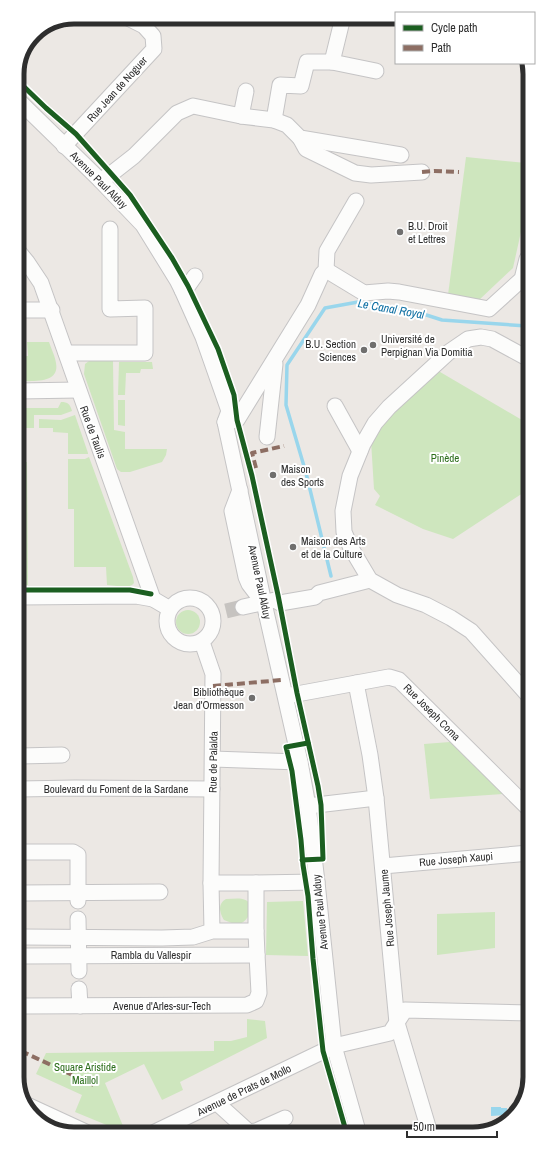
<svg xmlns="http://www.w3.org/2000/svg" width="547" height="1151" font-family="'Archivo Narrow',sans-serif">
	<rect width="100%" height="100%" fill="#ece8e4"/>
	<!-- green -->
	<g fill="#cee6be">
		<path d="M466,157l60,6v46l-13,59 -34,32 -31,-5z"/>
		<path d="M27,342h22c2,6 6,14 7,21 4,21 -24,18 -38,18v-10l5,-1v-14h5z"/>
		<path d="M89,361h24l1,69 11,2v17h42l-1,6 -4,7 -32,10h-9l-4,-3 -33,-95 1,-10z"/>
		<path d="M119,362h33l1,7h-12l-1,4h-14l-1,22h-7z"/>
		<path d="M435,369l92,54 1,63 -5,7 -70,46 -30,-10 -48,-24 5,-9 -6,-7 -3,-48 18,-34z"/>
		<path d="M118,400h7v26l-7,-1z"/>
		<path d="M61,402c7,0 9,2 11,9l-11,4h-27v13h-15l-1,-20h40z"/>
		<path d="M75,415l13,38v1h-20v-21l-15,-1v-4h-14v-9l22,1z"/>
		<path d="M89,457l44,120 1,6 -2,2 -5,2 -20,-2 -1,-18h-32v-58h-6v-50h17z"/>
		<path d="M19,462h8l1,123h-8z"/>
		<circle cx="188" cy="622" r="12"/>
		<path d="M450,742l53,52 -73,5 -6,-55z"/>
		<path d="M226,899c10,0 19,-3 25,6 -2,11 -3,16 -14,20l-13,-5c-4,-7 -7,-16 2,-21z"/>
		<path d="M303,901l5,55 -42,-1 1,-53z"/>
		<path d="M495,912v36l-58,7v-41z"/>
		<path d="M247,1019l18,2 2,17 -87,44 3,8 -21,10 -18,-36 -39,19 21,50 -51,-21 7,-17 -46,-21 10,-21 168,-2v-10h17l16,-4z"/>
	</g>
	<!-- water -->
	<path fill="#99d6ec" d="M491,1107h10v1h6v7l-16,1z"/>
	<g fill="none" stroke-linecap="round" stroke-linejoin="round">
		<!-- stream -->
		<path stroke="#99d6ec" stroke-width="3.5" d="M331,576l-25,-103 -20,-68 1,-40 38,-57 33,-6 59,10 25,8 85,6"/>
		<!-- minor-tunnel -->
		<path stroke="#c6c3c0" stroke-width="15" stroke-dasharray="15 8" stroke-linecap="butt" d="M226,611l17,-4"/>
		<!-- minor casing -->
		<g stroke="#c5c4c5" stroke-width="17">
			<g id="minor">
				<path d="M332,62l11,-45"/>
				<path d="M17,99l83,81 43,45 34,55 5,10 21,47 26,74 -4,11 39,181 36,159 8,44 9,76 17,164 24,85"/>
				<path d="M241,116l5,-25"/>
				<path d="M274,120l6,-35 21,1 6,-24h25l44,9"/>
				<path d="M300,138l6,11 49,24 16,2 51,-3"/>
				<path d="M64,146l90,-97 -1,-13 -9,-10 -18,-9"/>
				<path d="M100,180l11,-6 23,-18 43,-43 16,-7 48,10 33,4 13,5 13,13 101,17"/>
				<path d="M18,251l9,11 14,21 112,316 17,10"/>
				<path d="M326,270l38,23 24,-2 11,1 90,17 33,-30 5,-20"/>
				<path d="M182,290l6,-4 7,-10"/>
				<path d="M18,310h34"/>
				<path d="M66,353h79v-45l-35,1v-80"/>
				<path d="M527,358l-35,-19 -11,-2 -13,2 -19,13 -60,55 -14,16 -12,21 -13,32 -7,35 1,21 7,16 19,32 27,15 29,10 25,13 20,13 57,64"/>
				<path d="M18,391l60,-1"/>
				<path d="M335,406l25,45"/>
				<path d="M225,422l12,-2 71,-115 14,-31 4,-4 1,-19 29,-50"/>
				<path d="M267,437l8,-73"/>
				<path d="M240,490l-8,21 14,66 3,7 13,17"/>
				<path d="M19,597l117,-1 17,3"/>
				<circle cx="190" cy="621" r="23"/>
				<path d="M243,607l32,-7 5,3 35,-6 4,-4 51,-13"/>
				<path d="M202,642l11,32 -2,209"/>
				<path d="M356,683l14,72 6,43 21,225 32,107"/>
				<path d="M286,696l103,-19 10,3 130,129"/>
				<path d="M20,756l42,-1"/>
				<path d="M213,759l87,3"/>
				<path d="M20,789l55,-1 137,1"/>
				<path d="M308,806l68,-8"/>
				<path d="M20,852h53l5,3v46"/>
				<path d="M383,866l146,-13"/>
				<path d="M256,883l61,-1"/>
				<path d="M20,893l140,-1"/>
				<path d="M78,919l1,52"/>
				<path d="M21,937l141,1 31,-1 19,-6h44v-48h-45l1,48"/>
				<path d="M21,956l236,-1 -1,-24"/>
				<path d="M79,989l1,17"/>
				<path d="M21,1006l226,-1 9,-4 3,-8 -2,-38"/>
				<path d="M217,1103l32,29 7,-1 29,-13"/>
				<path d="M25,1104l65,30"/>
				<path d="M153,1133l181,-87 56,-13 15,-23 125,3"/>
			</g>
		</g>
		<!-- minor -->
		<use href="#minor" stroke="#fcfcfb" stroke-width="15"/>
		<!-- quiet -->
		<g stroke="#8d6e63" stroke-width="4" stroke-dasharray="8 4" stroke-linecap="butt">
			<path d="M422,172l12,-1 25,1"/>
			<path d="M256,468l-4,-15 32,-7"/>
			<path d="M213,686l69,-6"/>
			<path d="M21,1051l75,35"/>
		</g>
		<!-- cycleway casing -->
		<g stroke="#fff" stroke-width="8">
			<g id="cycleway">
				<path d="M17,80l29,28 30,26 54,61 42,63 16,28 30,63 16,46 3,25 15,56 26,119 19,98 21,93 3,19 2,54 -21,1"/>
				<path d="M19,590h111l21,4"/>
				<path d="M308,743l-22,4 6,24 9,69 2,25 5,31 5,63 10,92 23,80"/>
			</g>
		</g>
		<!-- cycleway -->
		<use href="#cycleway" stroke="#1b5e20" stroke-width="5"/>
	</g>
	<!-- markers -->
	<g fill="#706f6e" stroke="#fff" stroke-width="1.5">
		<circle cx="400" cy="232" r="4"/>
		<circle cx="373" cy="345" r="4"/>
		<circle cx="364" cy="350" r="4"/>
		<circle cx="273" cy="475" r="4"/>
		<circle cx="293" cy="547" r="4"/>
		<circle cx="252" cy="698" r="4"/>
	</g>
	<g text-anchor="middle" stroke-width="4" stroke-linejoin="round" paint-order="stroke">
		<!-- street labels -->
		<g font-size="11" fill="#2e2e2e" stroke="#fff">
			<text transform="translate(117 89) rotate(-48)" y="4">Rue Jean de Noguer</text>
			<text transform="translate(99 180) rotate(45)" y="4">Avenue Paul Alduy</text>
			<text transform="translate(93 432) rotate(70)" y="4">Rue de Taulis</text>
			<text transform="translate(260 582) rotate(78)" y="4">Avenue Paul Alduy</text>
			<text transform="translate(432 712) rotate(45)" y="4">Rue Joseph Coma</text>
			<text transform="translate(213 762) rotate(-89)" y="4">Rue de Palalda</text>
			<text x="116" y="793">Boulevard du Foment de la Sardane</text>
			<text transform="translate(456 859) rotate(-5)" y="4">Rue Joseph Xaupi</text>
			<text transform="translate(387 908) rotate(-95)" y="4">Rue Joseph Jaume</text>
			<text transform="translate(320 912) rotate(-96)" y="4">Avenue Paul Alduy</text>
			<text x="151" y="959">Rambla du Vallespir</text>
			<text x="162" y="1010">Avenue d'Arles-sur-Tech</text>
			<text transform="translate(244 1090) rotate(-26)" y="4">Avenue de Prats de Mollo</text>
		</g>
		<!-- poi labels -->
		<g font-size="11" fill="#2e2e2e" stroke="#fff" text-anchor="start">
			<text x="408" y="230">B.U. Droit<tspan x="408" dy="13">et Lettres</tspan></text>
			<text x="381" y="343">Université de<tspan x="381" dy="13">Perpignan Via Domitia</tspan></text>
			<text x="356" y="348" text-anchor="end">B.U. Section<tspan x="356" dy="13">Sciences</tspan></text>
			<text x="281" y="473">Maison<tspan x="281" dy="13">des Sports</tspan></text>
			<text x="301" y="545">Maison des Arts<tspan x="301" dy="13">et de la Culture</tspan></text>
			<text x="244" y="696" text-anchor="end">Bibliothèque<tspan x="244" dy="13">Jean d'Ormesson</tspan></text>
		</g>
		<!-- park labels -->
		<g font-size="11" fill="#2c6e1b" stroke="#fff">
			<text x="445" y="462">Pinède</text>
			<text x="85" y="1071">Square Aristide<tspan x="85" dy="13">Maillol</tspan></text>
		</g>
		<!-- water labels -->
		<g font-size="12" font-style="italic" fill="#0d6fa3" stroke="#fff">
			<text transform="translate(391 309) rotate(10)" y="4">Le Canal Royal</text>
		</g>
	</g>
	<!-- crop -->
	<path d="M0 0H547V1151H0ZM74 24H473A50 50 0 0 1 523 74V1077A50 50 0 0 1 473 1127H74A50 50 0 0 1 24 1077V74A50 50 0 0 1 74 24Z" fill="#fff" fill-rule="evenodd"/>
	<path fill="none" stroke="#2e2e2e" stroke-width="5" d="M74 24H473A50 50 0 0 1 523 74V1077A50 50 0 0 1 473 1127H74A50 50 0 0 1 24 1077V74A50 50 0 0 1 74 24Z"/>
	<!-- legend -->
	<rect x="395" y="12" width="140" height="52" fill="#ffffff" stroke="#ababab"/>
	<rect x="403" y="25" width="20" height="6" fill="#1b5e20" stroke="#ababab"/>
	<text x="431" y="32" font-size="12" fill="#2e2e2e">Cycle path</text>
	<rect x="403" y="45" width="20" height="6" fill="#8d6e63" stroke="#ababab"/>
	<text x="431" y="52" font-size="12" fill="#2e2e2e">Path</text>
	<!-- scale -->
	<path d="M407 1131v6h90v-6" fill="none" stroke="#2e2e2e" stroke-width="2"/>
	<text x="413" y="1131" font-size="12" fill="#2e2e2e" stroke="#ffffff" stroke-width="3" paint-order="stroke">50 m</text>
</svg>
